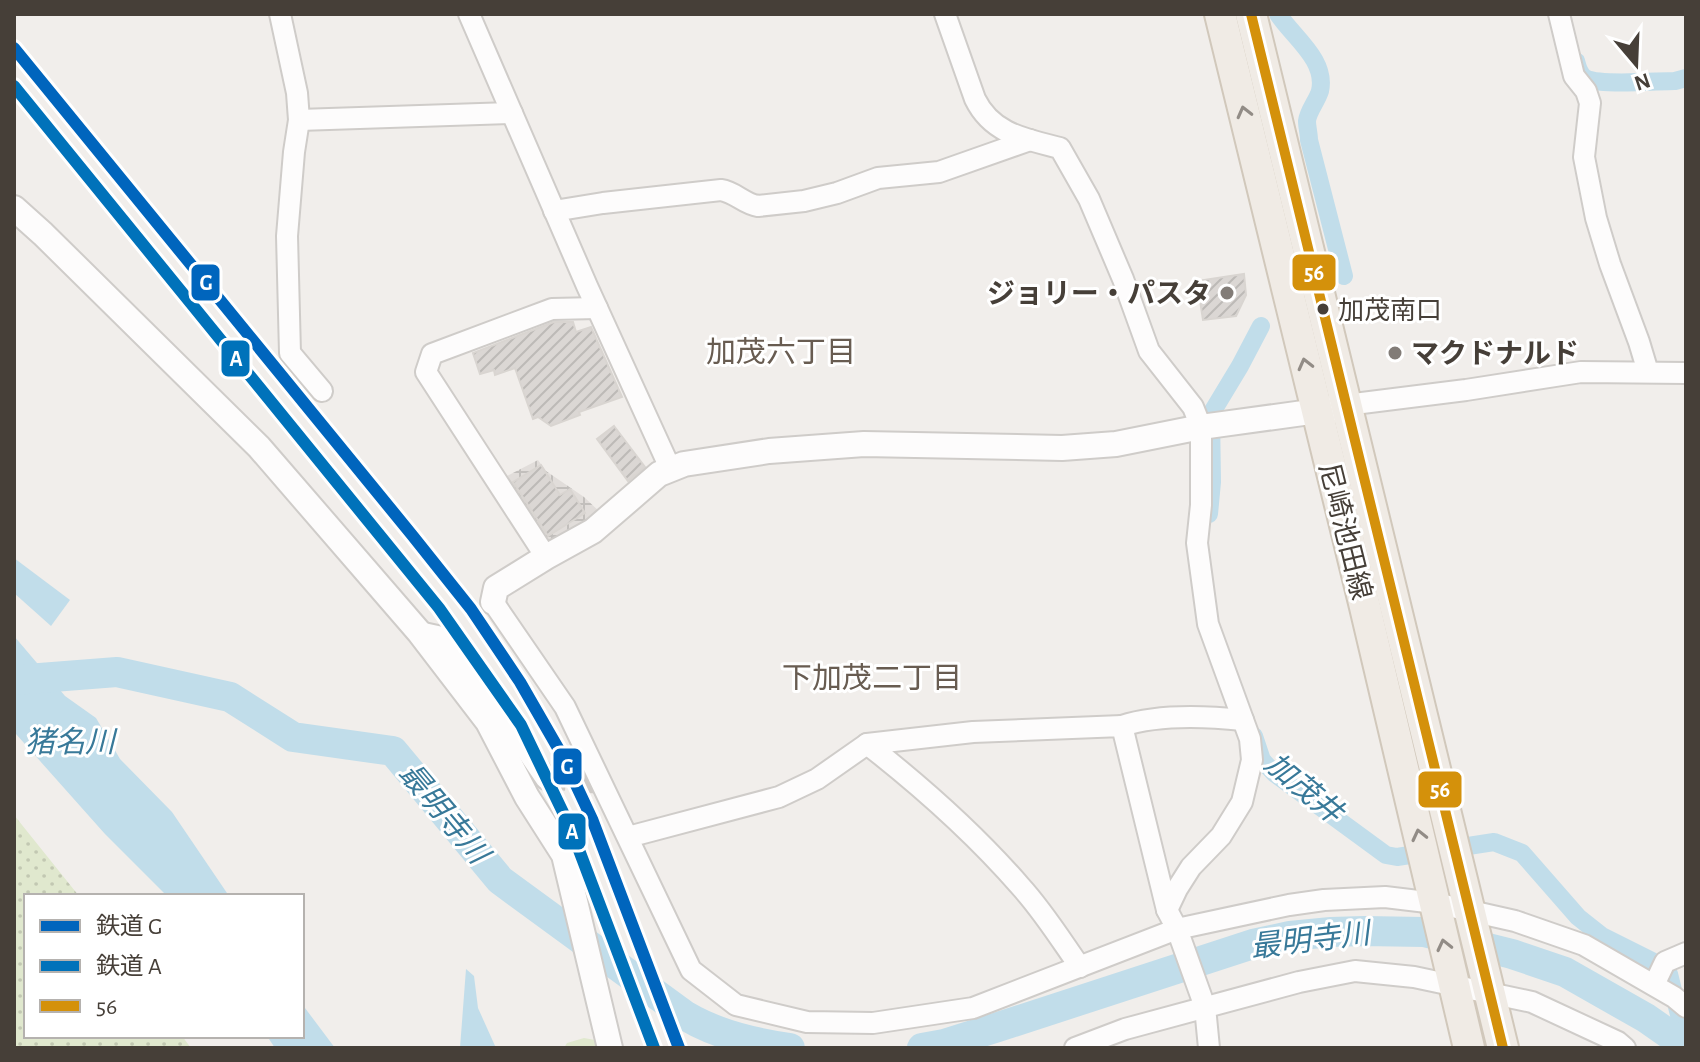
<svg xmlns="http://www.w3.org/2000/svg" width="1700" height="1062" font-family="'Alegreya Sans','Noto Sans JP',sans-serif">
	<defs>
		<pattern id="industrial-grid" width="8" height="8" patternUnits="userSpaceOnUse" patternTransform="scale(2)"><rect width="8" height="8" fill="#e1ddda"/><path d="M0 4h8M4 0v8" fill="none" stroke="#c2bfbc"/></pattern>
		<pattern id="park-dots" width="8" height="8" patternUnits="userSpaceOnUse" patternTransform="scale(2)"><rect width="8" height="8" fill="#e0e8ce"/><path d="M2 2h.1M6 6h.1" fill="none" stroke="#c2c8b2" stroke-width="1.8" stroke-linecap="round"/></pattern>
		<pattern id="building-hatch" width="6" height="6" patternUnits="userSpaceOnUse" patternTransform="scale(2)"><rect width="6" height="6" fill="#dbd7d4"/><path d="M-1 1l2-2M0 6l6-6M5 7l2-2" fill="none" stroke="#bdbab7"/></pattern>
	</defs>
	<rect width="100%" height="100%" fill="#f1eeeb"/>
	<!-- industrial -->
	<path fill="url(#industrial-grid)" d="M538,460l8,11 38,26 18,17 -57,32 -42,-68z"/>
	<!-- grass -->
	<path fill="#e0e8ce" d="M584,1038l11,2 3,8h-34l3,-5z"/>
	<!-- park -->
	<path fill="url(#park-dots)" d="M14,815l65,81h-53v140h156l9,12h-177z"/>
	<!-- water -->
	<g fill="#c1ddea">
		<path d="M14,558l56,42 -19,26 -37,-33z"/>
		<path d="M14,636l51,60 31,22 24,41 52,53 57,84h-62l-62,-62 -89,-100 -2,-2z"/>
		<path d="M466,969l8,7 4,32 18,40h-36z"/>
		<path d="M302,1004l33,44h-60l-8,-12h35z"/>
	</g>
	<g fill="none" stroke-linecap="round" stroke-linejoin="round">
		<!-- canal -->
		<g stroke="#c1ddea" stroke-width="18">
			<path d="M1278,14c15,23 49,46 42,77 -3,10 -12,20 -13,30 0,6 2,13 2,19l35,136"/>
			<path d="M1576,61c2,7 3,13 9,17 13,8 71,3 90,3l11,-3"/>
			<path d="M1209,514l3,-32 -1,-68 29,-48 21,-40"/>
			<path d="M1254,736l8,24 12,13 112,82 11,2 97,-15 28,11 56,64 24,19 50,25 17,13 11,45 -4,20"/>
		</g>
		<!-- river -->
		<g stroke="#c1ddea" stroke-width="30">
			<path d="M14,680l103,-8 113,25 63,40 100,14 107,129 186,136c32,19 68,27 104,32"/>
			<path d="M922,1048l22,-4 51,-16 258,-84 37,-8 41,-4 33,-1 60,1 88,22 53,18 81,46 40,28"/>
		</g>
	</g>
	<!-- building -->
	<g fill="url(#building-hatch)" stroke="#d9d5d1" stroke-width="2">
		<path d="M1244,274l2,21 -10,21 -33,4 -6,-39z"/>
		<path d="M554,322h19l3,10 15,-5 31,70 -43,15 1,3 -29,11 -13,-9 -5,2 -18,-51 -20,7 -1,-5 -14,4 -7,-21z"/>
		<path d="M614,426l31,41 -17,14 -31,-42z"/>
		<path d="M541,465l19,30 10,-6 15,24 -37,23 -35,-54z"/>
	</g>
	<g fill="none" stroke-linecap="round" stroke-linejoin="round">
		<!-- minor-tunnel -->
		<path stroke="#cfcbc7" stroke-width="20" stroke-dasharray="20 10" stroke-linecap="butt" d="M546,779l56,5"/>
		<!-- minor casing -->
		<g stroke="#cfccc9" stroke-width="24">
			<g id="minor">
				<path d="M280,14l17,79 2,27 -5,32 -7,84 3,117 32,38"/>
				<path d="M469,14l118,272 83,182"/>
				<path d="M945,14l30,85c17,35 50,40 85,49l29,51 34,80 26,72 44,56 8,20v78l-4,38 11,81 42,115 2,21 -10,42 -21,34 -30,31 -14,22 -10,21"/>
				<path d="M1559,14l15,62 12,15 4,12 -6,54 12,61 14,46 29,78 9,30"/>
				<path d="M299,120l213,-7"/>
				<path d="M554,211l49,-8 118,-13c14,2 23,14 37,16l46,-5 33,-8 41,-15 61,-6 91,-32"/>
				<path d="M1346,405l120,-15 115,-18 105,1"/>
				<path d="M546,557l-120,-185 6,-18 120,-45 45,-1"/>
				<path d="M493,602l72,105 126,263 45,35 71,17 66,1 100,-15 204,-79 -10,-19 -45,-184 -149,6 -106,12 -50,35 -38,18 -151,40"/>
				<path d="M419,632l32,7 95,140"/>
				<path d="M1122,726c36,-12 83,-10 121,-6"/>
				<path d="M867,744c55,43 108,90 154,143 22,24 40,53 59,80"/>
				<path d="M1654,985l11,-23 21,-9"/>
				<path d="M1075,1048l50,-19 174,-47 56,-11 59,6 118,25 86,40 7,6"/>
				<path d="M1209,1048l-4,-41 -28,-78 112,-24 35,-5 61,-3 50,6 80,18 69,24 90,52 12,10"/>
			</g>
		</g>
		<!-- tertiary casing -->
		<g stroke="#cfccc9" stroke-width="28">
			<g id="tertiary">
				<path d="M14,208l29,26 216,213 160,185 69,90 39,75 37,58 46,193"/>
				<path d="M493,602l3,-14 50,-31 47,-26 66,-57 25,-10 85,-13 95,-7 198,4 54,-4 85,-17 131,-18"/>
			</g>
		</g>
		<!-- primary casing -->
		<g stroke="#d1c8bb" stroke-width="34">
			<g id="primary">
				<path d="M1220,14l145,593 104,441"/>
				<path d="M1251,14l252,1034"/>
			</g>
		</g>
		<!-- minor -->
		<use href="#minor" stroke="#fdfcfc" stroke-width="20"/>
		<!-- tertiary -->
		<use href="#tertiary" stroke="#fdfcfc" stroke-width="24"/>
		<!-- primary -->
		<use href="#primary" stroke="#f0ebe5" stroke-width="30"/>
		<!-- bus-1 casing -->
		<g stroke="#fff" stroke-width="16">
			<path id="bus-1" d="M1251,14l252,1034"/>
		</g>
		<!-- bus-1 -->
		<use href="#bus-1" stroke="#d4910b" stroke-width="10"/>
		<!-- rail-1 casing -->
		<g stroke="#fff" stroke-width="18">
			<path id="rail-1" d="M14,48l398,487 59,74 49,73 42,73 30,64 87,229"/>
		</g>
		<!-- rail-2 casing -->
		<g stroke="#fff" stroke-width="18">
			<path id="rail-2" d="M14,86l425,522 82,117 50,104 83,219"/>
		</g>
		<!-- rail-1 -->
		<use href="#rail-1" stroke="#0065bd" stroke-width="12"/>
		<!-- rail-2 -->
		<use href="#rail-2" stroke="#0072ba" stroke-width="12"/>
	</g>
	<!-- one-way arrows -->
	<defs><path id="oneway-chevron" d="M-2-3.5L2.5 0L-2 3.5" fill="none" stroke-width="1.6" stroke-linecap="round" stroke-linejoin="round" transform="scale(2)"/></defs>
	<g stroke="#928c86">
		<use href="#oneway-chevron" transform="translate(1244 112) rotate(-104)"/>
		<use href="#oneway-chevron" transform="translate(1305 364) rotate(-104)"/>
		<use href="#oneway-chevron" transform="translate(1419 835) rotate(-103)"/>
		<use href="#oneway-chevron" transform="translate(1444 945) rotate(-103)"/>
	</g>
	<!-- markers -->
	<g fill="#827c77" stroke="#fff" stroke-width="3">
		<circle cx="1227" cy="293" r="8"/>
		<circle cx="1395" cy="353" r="8"/>
	</g>
	<circle fill="#463f38" stroke="#fff" stroke-width="3" cx="1323" cy="309" r="7"/>
	<g text-anchor="middle" stroke-width="6" stroke-linejoin="round" paint-order="stroke">
		<!-- bus labels -->
		<g font-size="26" fill="#463f38" stroke="#fff" text-anchor="start">
			<text x="1338" y="319">加茂南口</text>
		</g>
		<!-- poi labels -->
		<g font-size="28" font-weight="bold" fill="#463f38" stroke="#fff" text-anchor="end">
			<text x="1211" y="303">ジョリー・パスタ</text>
			<text x="1411" y="363" text-anchor="start">マクドナルド</text>
		</g>
		<!-- street labels -->
		<g font-size="28" fill="#463f38" stroke="#fff">
			<text transform="translate(1346 531) rotate(76)" y="10">尼崎池田線</text>
		</g>
		<!-- neighbourhood labels -->
		<g font-size="30" fill="#685c51" stroke="#fff">
			<text x="781" y="362">加茂六丁目</text>
			<text x="872" y="688">下加茂二丁目</text>
		</g>
		<!-- water labels -->
		<g font-size="30" font-style="italic" fill="#387999" stroke="#fff">
			<text x="70" y="752">猪名川</text>
			<text transform="translate(1304 788) rotate(40)" y="10">加茂井</text>
			<text transform="translate(444 813) rotate(50)" y="10">最明寺川</text>
			<text transform="translate(1310 940) rotate(-7)" y="10">最明寺川</text>
		</g>
	</g>
	<g stroke="#fff" stroke-width="3">
		<rect x="1291" y="253" width="46" height="39" rx="8" fill="#d4910b"/>
		<rect x="190" y="263" width="31" height="39" rx="8" fill="#0065bd"/>
		<rect x="220" y="339" width="31" height="39" rx="8" fill="#0072ba"/>
		<rect x="552" y="747" width="31" height="39" rx="8" fill="#0065bd"/>
		<rect x="1417" y="770" width="46" height="39" rx="8" fill="#d4910b"/>
		<rect x="557" y="812" width="30" height="39" rx="8" fill="#0072ba"/>
	</g>
	<g font-size="22" text-anchor="middle" font-weight="bold" fill="#fff">
		<text x="1314" y="280">56</text>
		<text x="206" y="290">G</text>
		<text x="236" y="366">A</text>
		<text x="567" y="774">G</text>
		<text x="1440" y="797">56</text>
		<text x="572" y="839">A</text>
	</g>
	<!-- border -->
	<rect width="1700" height="1062" fill="none" stroke="#463f38" stroke-width="32"/>
	<!-- legend -->
	<rect x="24" y="894" width="280" height="144" fill="#ffffff" stroke="#b5b2af" stroke-width="2"/>
	<rect x="40" y="920" width="40" height="12" fill="#0065bd" stroke="#b5b2af" stroke-width="2"/>
	<text x="96" y="934" font-size="24" fill="#463f38">鉄道 G</text>
	<rect x="40" y="960" width="40" height="12" fill="#0072ba" stroke="#b5b2af" stroke-width="2"/>
	<text x="96" y="974" font-size="24" fill="#463f38">鉄道 A</text>
	<rect x="40" y="1000" width="40" height="12" fill="#d4910b" stroke="#b5b2af" stroke-width="2"/>
	<text x="96" y="1014" font-size="24" fill="#463f38">56</text>
	<!-- north arrow -->
	<g transform="translate(1636 64) rotate(161)" stroke="#ffffff" stroke-width="6" paint-order="stroke">
	<path d="M0-6L14 30L0 20L-14 30Z" fill="#463f38"/>
	<text y="-12" font-size="22" font-weight="bold" text-anchor="middle" fill="#463f38">N</text>
	</g>
</svg>
